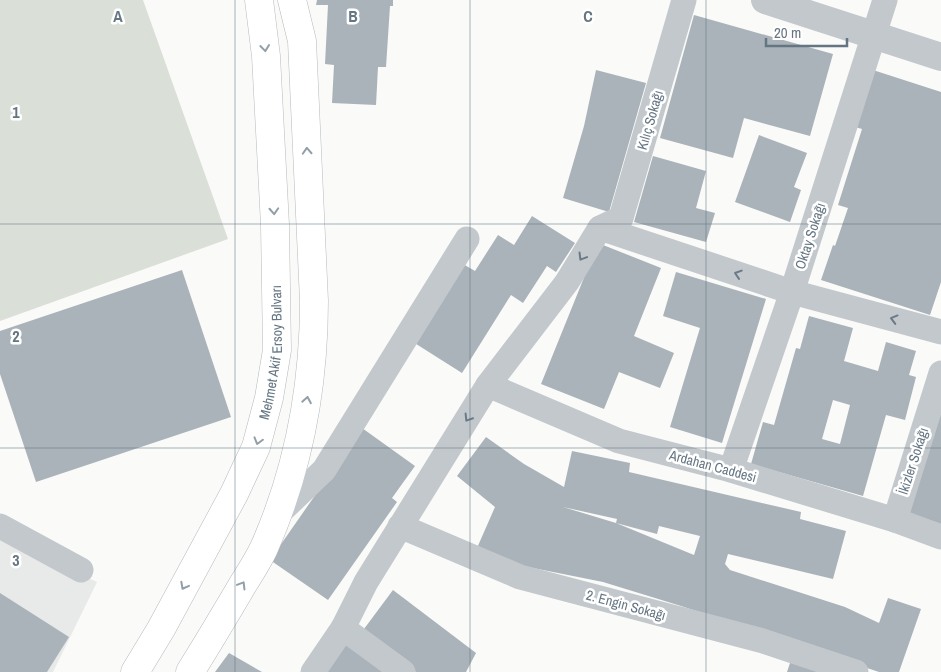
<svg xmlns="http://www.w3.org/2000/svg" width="941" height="672" font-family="'Archivo Narrow',sans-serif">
	<rect width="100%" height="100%" fill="#fafaf8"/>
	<!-- built -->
	<path fill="#e8e9e9" d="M0,537l97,45 -44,90h-53z"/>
	<!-- green -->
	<path fill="#dadfd7" d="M0,0h143l85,239 -228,82z"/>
	<!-- building -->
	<g fill="#aab3b9" fill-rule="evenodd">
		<path d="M317,0h76v6h-3l-4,61h-8l-2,38 -44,-2 2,-38 -9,-1 3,-59h-12z"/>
		<path d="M694,15l139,39 -23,82 -66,-18 -11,40 -73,-20z"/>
		<path d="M596,70l50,13 -37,129 -46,-14 21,-72z"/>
		<path d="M873,70l68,22v190l-11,33 -109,-35 12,-35 2,1 13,-38 -10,-3 24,-76 -7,-2z"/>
		<path d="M759,135l48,18 -13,34 7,3 -11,32 -55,-20z"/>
		<path d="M653,156l53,15 -10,37 19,5 -9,29 -72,-20z"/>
		<path d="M532,216l43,27 -19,29 -9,-6 -24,37 -12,-8 -49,78 -49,-31 50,-78 12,7 23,-36 16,10z"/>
		<path d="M598,243l63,25 -27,68 40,17 -14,35 -41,-16 -15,37 -63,-25z"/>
		<path d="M182,270l49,147 -195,65 -36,-108v-43z"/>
		<path d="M676,272l90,27 -44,144 -52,-16 30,-99 -37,-12z"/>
		<path d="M809,316l44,12 -9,33 34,10 8,-29 30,9 -7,24 7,2 -11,43 -19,-5 -23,81 -112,-32 12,-42 11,3 22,-77 4,1zM833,400l17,5 -10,39 -18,-5z"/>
		<path d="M941,406v118l-35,-12z"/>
		<path d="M362,428l53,38 -23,32 5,4 -69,98 -58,-40z"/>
		<path d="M486,437l38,27 40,23 8,-36 58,12 -1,9 172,40 -1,7 46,12 -13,48 -105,-25 -3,10 5,6 115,37 34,16 9,-25 33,11 -22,63h-20l-198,-66 -78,-24 -90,-18 -36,-16 18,-41 -38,-31zM563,507l54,12 -1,4zM616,523l41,11 2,-8 41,10 -6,19z"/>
		<path d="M393,590l83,63 -10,19h-50l-55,-39z"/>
		<path d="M0,593l69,44 -22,35h-47z"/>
		<path d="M346,637l40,35h-63z"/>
		<path d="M229,653l33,19h-47z"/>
		<path d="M791,660l33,12h-37z"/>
	</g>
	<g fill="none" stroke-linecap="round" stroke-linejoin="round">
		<!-- primary casing -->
		<g stroke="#b5babe" stroke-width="29">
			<g id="primary">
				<path id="s1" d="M135,672l26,-43 73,-135 22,-47 13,-49 8,-48 -2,-125 -9,-169 -7,-56"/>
				<path d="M190,672c17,-27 33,-54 49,-81 8,-14 18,-28 25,-43 34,-77 50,-162 50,-247l-12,-260 -10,-41"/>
			</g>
		</g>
		<!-- minor -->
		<g stroke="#c3c8cc" stroke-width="25">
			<path d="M600,228l21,-10 63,-218"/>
			<path d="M488,385l131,56 112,29 164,50 46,17"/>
			<path d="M731,470l61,-178 93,-292"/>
			<path d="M278,514l46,-44 143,-231"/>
			<path d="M895,520l46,-147"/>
			<path d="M0,526l81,44"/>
			<path d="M400,526l120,51 243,64 93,31"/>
			<path d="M343,628l60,44"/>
			<path d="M313,672l30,-44 23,-46 122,-197 79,-103 33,-54 192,64 149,40"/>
		</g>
		<!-- tertiary -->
		<path stroke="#c3c8cc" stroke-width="28" d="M765,0l176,57"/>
		<!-- primary -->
		<use href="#primary" stroke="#fff" stroke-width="28"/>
	</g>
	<!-- one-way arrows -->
	<defs><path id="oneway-chevron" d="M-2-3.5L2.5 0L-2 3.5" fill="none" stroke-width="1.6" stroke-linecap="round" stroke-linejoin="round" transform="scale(1.25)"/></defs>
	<g stroke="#939fa8">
		<use href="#oneway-chevron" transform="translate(265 48) rotate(83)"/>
		<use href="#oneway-chevron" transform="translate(307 151) rotate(-93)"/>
		<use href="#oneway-chevron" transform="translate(274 211) rotate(87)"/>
		<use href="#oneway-chevron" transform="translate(307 400) rotate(-80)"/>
		<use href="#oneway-chevron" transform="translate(258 441) rotate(106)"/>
		<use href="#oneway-chevron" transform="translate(242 585) rotate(-59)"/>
		<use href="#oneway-chevron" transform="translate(184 586) rotate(118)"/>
	</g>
	<g stroke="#6a7a87">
		<use href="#oneway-chevron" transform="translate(582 257) rotate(121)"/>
		<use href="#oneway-chevron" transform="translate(738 274) rotate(-162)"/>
		<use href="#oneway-chevron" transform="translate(894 319) rotate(-165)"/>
		<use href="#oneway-chevron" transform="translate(468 418) rotate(122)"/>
	</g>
	<!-- grid -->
	<path fill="none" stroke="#657683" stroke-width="1" stroke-opacity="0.55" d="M235,0v672M470,0v672M706,0v672M0,224h941M0,448h941"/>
	<g text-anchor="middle" stroke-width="5" stroke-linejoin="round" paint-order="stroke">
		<!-- street labels -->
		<g font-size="14" fill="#657683" stroke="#fff">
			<text transform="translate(650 120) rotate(-74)" y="5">Kılıç Sokağı</text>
			<text transform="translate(810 236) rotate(-72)" y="5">Oktay Sokağı</text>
			<text dy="5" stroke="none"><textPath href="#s1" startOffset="352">Mehmet Akif Ersoy Bulvarı</textPath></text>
			<text transform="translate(913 461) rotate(-72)" y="5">İkizler Sokağı</text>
			<text transform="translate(713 466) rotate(15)" y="5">Ardahan Caddesi</text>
			<text transform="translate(626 605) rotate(15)" y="5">2. Engin Sokağı</text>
		</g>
	</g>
	<g font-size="16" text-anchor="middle" font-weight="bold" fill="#657683" stroke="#fff" stroke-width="5" stroke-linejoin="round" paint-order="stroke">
		<text x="118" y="22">A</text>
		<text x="353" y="22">B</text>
		<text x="588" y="22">C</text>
		<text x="16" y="118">1</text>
		<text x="16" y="342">2</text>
		<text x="16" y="566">3</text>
	</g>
	<!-- scale -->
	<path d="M766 38v8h81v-8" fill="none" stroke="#657683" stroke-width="2.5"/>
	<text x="774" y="38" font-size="15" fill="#657683" stroke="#ffffff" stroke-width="4" paint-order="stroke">20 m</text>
</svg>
